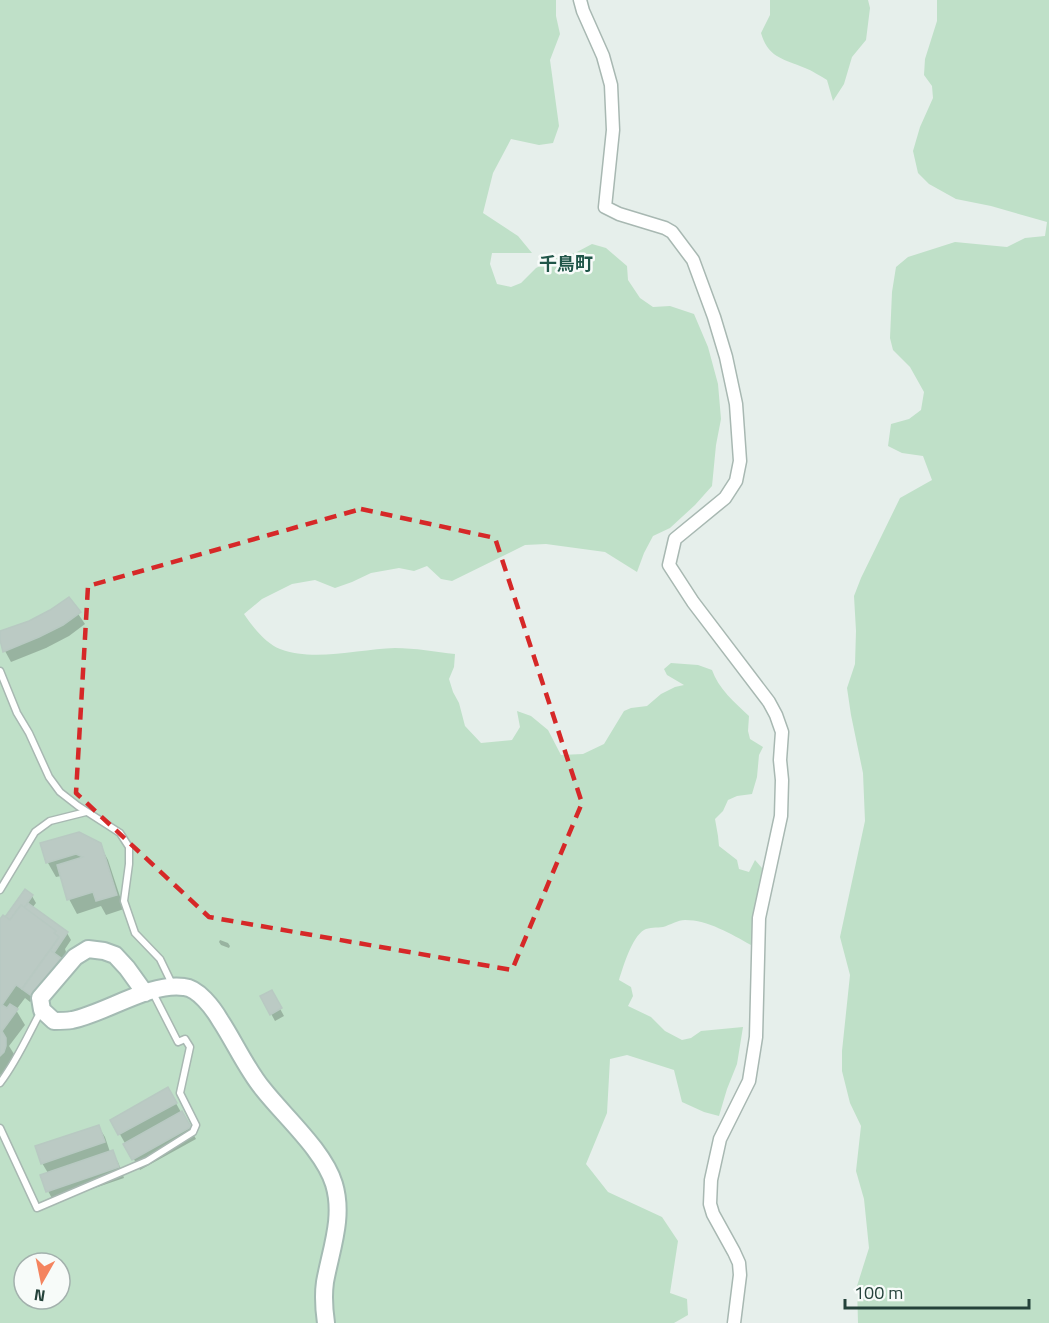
<svg xmlns="http://www.w3.org/2000/svg" width="1049" height="1323" font-family="'Titillium Web','Noto Sans JP',sans-serif">
	<rect width="100%" height="100%" fill="#e6efeb"/>
	<!-- green -->
	<g fill="#bfe0c8" fill-rule="evenodd">
		<path d="M0,0h556v16l4,18 -10,26 9,66 -6,17 -14,2 -28,-6 -18,34 -10,40 35,23 14,17h-40l-2,11 7,20 14,3 10,-4 15,-15 20,-10 19,-5 17,-9 14,4 21,18 1,14 12,18 13,9 17,-1 24,8 14,33 10,37 3,35 -5,26 -4,41 -17,19 -25,23 -17,8 -9,17 -7,19 -32,-20 -59,-8 -21,1 -73,36 -11,-2 -14,-13 -13,5 -15,-3 -28,5 -19,9 -17,6 -20,-8 -23,4 -30,15 -18,15c8,12 22,30 36,35 34,13 80,0 115,-1 20,0 41,4 60,6l-1,13 -5,12 4,13 6,11 6,23 16,17 31,-3 8,-13 -3,-16 14,5 17,14 13,25 22,-1 21,-10 20,-33 7,-3 16,-2 14,-12 14,-7 9,-2 -17,-10 -3,-6 7,-6 27,2 14,5c6,18 23,33 37,46l-1,15 2,8 13,8 -4,8 -2,22 -5,17 -15,2 -9,4 -5,11 -8,8 3,17 1,10 18,14 2,9 10,3 6,-12 7,8c-2,25 -1,53 -11,77 -20,-11 -43,-25 -66,-25 -7,0 -15,5 -22,7 -6,1 -14,0 -19,3 -12,7 -21,37 -25,50l12,7 2,9 -5,10 23,11 14,14 17,9 9,-2 10,-7 42,-4 -6,37 -10,25 -8,27 -15,-4 -22,-10 -8,-32 -47,-15 -17,4 -3,54 -21,51 22,28 54,25 16,24 -8,52 17,6 1,16 -14,8h-339l-3,-21 2,-20 8,-35 -16,6 -7,70h-319zM24,1263h36v36h-36z"/>
		<path d="M770,0h98l2,8 -4,32 -14,17 -8,27 -11,17 -6,-21c-7,-4 -14,-9 -22,-12 -21,-9 -37,-10 -44,-35l9,-18z"/>
		<path d="M937,0h112v1323h-191l-1,-37 12,-38 -5,-49 -8,-28 5,-45 -11,-23 -8,-32v-20l8,-76 -10,-38 25,-116 -2,-48 -12,-58 -4,-27 8,-24 1,-33 -2,-35 7,-18 39,-80 32,-18 -9,-24 -21,-3 -14,-7 3,-22 18,-5 12,-9 3,-18 -14,-25 -17,-17 -3,-12 2,-46 4,-25 12,-10 47,-15 52,5 18,-9 20,-2 2,-14 -56,-16 -35,-7 -27,-15 -11,-11 -5,-22 7,-24 13,-29 -1,-12 -8,-11 1,-16 12,-38z"/>
	</g>
	<!-- shadow -->
	<g fill="#0003">
		<path d="M68,599l17,25 -16,12 -23,12 -35,14 -6,-11 -5,-19 30,-9z"/>
		<path d="M42,844l58,1 8,15 16,49 -18,6 -5,-9 -24,8 -8,-15 -8,-23 -5,1 -8,-14z"/>
		<path d="M32,896l4,7 -4,5 35,25 4,7 -6,9 1,3 -5,8 5,10 -26,36 -9,-5 -1,1 -5,-4 -9,12 9,15 -16,21 5,8v7l-7,11 -7,3v-153l9,-1z"/>
		<path d="M220,940l8,3 2,3 -1,2 -8,-3 -2,-3z"/>
		<path d="M271,992l13,24 -9,5 -13,-24z"/>
		<path d="M168,1089l28,50 -56,31 -28,-50z"/>
		<path d="M98,1126l7,11 5,15h2l6,10 6,16 -70,24 -6,-11v-18l-6,-10z"/>
	</g>
	<!-- building -->
	<g fill="#bbcac4" stroke="#b8c9c2" stroke-width="1.5">
		<path d="M69,597l12,15 -18,13 -24,12 -36,15 -3,-12v-9l29,-10 21,-11z"/>
		<path d="M79,832l22,11 16,52 -21,6 -3,-9 -26,8 -10,-35 26,-8 -7,-3 -30,9 -6,-20z"/>
		<path d="M25,889l8,6 -9,13 -3,-3 -11,15 -5,-3z"/>
		<path d="M28,903l40,29 -14,21 -4,-3 9,-13 -5,-4 2,-2 -32,-23z"/>
		<path d="M21,905l35,26 -2,2 5,4 -37,52 -6,-4 -14,20 5,3 3,-4 8,5 -16,22 4,7v8l-2,6 -4,4v-137l3,-4 7,5z"/>
		<path d="M50,950l11,8 -28,39 -11,-8z"/>
		<path d="M272,990l10,18 -12,7 -10,-19z"/>
		<path d="M168,1087l9,16 -59,32 -8,-15z"/>
		<path d="M182,1111l9,16 -59,33 -9,-16z"/>
		<path d="M99,1125l6,17 -64,22 -6,-18z"/>
		<path d="M113,1150l6,17 -73,25 -6,-17z"/>
	</g>
	<g fill="none" stroke-linecap="round" stroke-linejoin="round">
		<!-- lane casing -->
		<g stroke="#a8b8b2" stroke-width="9">
			<g id="lane">
				<path d="M0,671l17,42 12,20 20,44 11,15 18,14 42,27 9,14v17l-5,37 11,32 25,26 13,27"/>
				<path d="M0,890l35,-58 15,-11 36,-9"/>
				<path d="M0,1083c17,-22 28,-48 41,-72"/>
				<path d="M0,1128l37,80 110,-47 46,-29 3,-7 -16,-32 10,-46 -5,-8 -7,3 -26,-51"/>
			</g>
		</g>
		<!-- street casing -->
		<g stroke="#a8b8b2" stroke-width="15">
			<path id="street" d="M580,0l3,11 20,45 8,29 2,45 -8,77 14,7 46,14 7,4 21,28 21,57 12,40 10,47 4,57 -4,20 -11,17 -50,41 -6,26 24,37 76,100 7,13 6,17 -2,28 2,20 -1,36 -22,102 -3,119 -7,44 -29,58 -9,41 -1,24 3,10 21,38 5,11 1,12 -6,48"/>
		</g>
		<!-- secondary casing -->
		<g stroke="#a4bbb3" stroke-width="20">
			<path id="secondary" d="M145,993l-18,-25 -12,-13 -11,-4 -16,-2 -13,8 -35,41 2,12 12,11c5,0 12,0 18,-1 34,-7 78,-38 112,-33 14,1 29,21 36,33 14,21 27,50 43,69 22,28 61,62 71,95 10,33 -3,65 -9,98 -2,14 -1,27 1,41"/>
		</g>
		<!-- lane -->
		<use href="#lane" stroke="#fff" stroke-width="6"/>
		<!-- street -->
		<use href="#street" stroke="#fff" stroke-width="12"/>
		<!-- secondary -->
		<use href="#secondary" stroke="#fff" stroke-width="16"/>
	</g>
	<!-- marked area -->
	<path fill="none" stroke="#d62828" stroke-width="4.5" stroke-dasharray="12 8" stroke-linejoin="round" d="M361,509l134,29 87,265 -70,167 -303,-53 -133,-124 12,-207z"/>
	<g text-anchor="middle" stroke-width="5" stroke-linejoin="round" paint-order="stroke">
		<!-- quarter labels -->
		<g font-size="18" font-weight="bold" fill="#1f5548" stroke="#f7fbf9">
			<text x="566" y="270">千鳥町</text>
		</g>
	</g>
	<!-- north arrow -->
	<g transform="translate(42 1281) rotate(189)"><circle r="28" fill="#f7fbf9" stroke="#a3b1ad" stroke-width="1.5"/>
	<path d="M0-4.5L10 22L0 15L-10 22Z" fill="#f4845f"/>
	<text y="-9" font-size="16" font-weight="bold" text-anchor="middle" fill="#24423a">N</text>
	</g>
	<!-- scale -->
	<path d="M845 1299v9h184v-9" fill="none" stroke="#24423a" stroke-width="3"/>
	<text x="854" y="1299" font-size="18" fill="#24423a" stroke="#f7fbf9" stroke-width="4.5" paint-order="stroke">100 m</text>
</svg>
